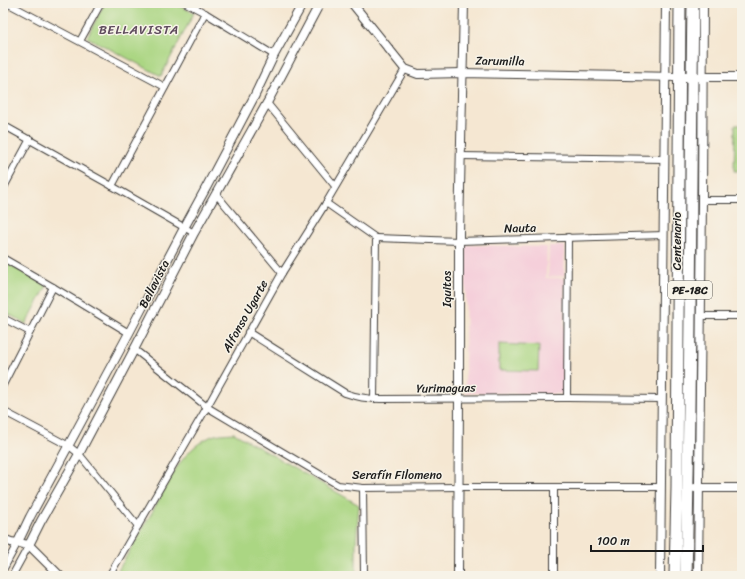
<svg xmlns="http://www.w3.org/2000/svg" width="745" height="579" font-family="Sriracha,sans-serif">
	<rect width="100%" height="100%" fill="#f7f3e8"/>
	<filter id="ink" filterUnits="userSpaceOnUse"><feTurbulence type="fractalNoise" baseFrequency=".025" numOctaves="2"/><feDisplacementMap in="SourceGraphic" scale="8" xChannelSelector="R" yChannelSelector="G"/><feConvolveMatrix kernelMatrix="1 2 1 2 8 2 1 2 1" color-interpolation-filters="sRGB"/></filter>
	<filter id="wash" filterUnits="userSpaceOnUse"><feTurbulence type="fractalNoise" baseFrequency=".012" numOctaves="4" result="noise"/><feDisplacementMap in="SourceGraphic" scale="16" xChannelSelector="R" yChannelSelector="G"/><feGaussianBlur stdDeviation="0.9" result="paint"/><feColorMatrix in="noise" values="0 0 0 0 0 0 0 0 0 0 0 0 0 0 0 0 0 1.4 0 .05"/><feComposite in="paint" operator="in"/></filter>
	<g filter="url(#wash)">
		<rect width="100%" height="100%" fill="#f5e7d2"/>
		<!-- built -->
		<g fill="#f5cfda">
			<path d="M466,245l81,2 -1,31h19l-2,116 -98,-1z"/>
			<path d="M549,246h16l-1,30 -16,1z"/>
		</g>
		<!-- green -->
		<g fill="#abd683" stroke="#647950">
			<path d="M105,3h69l20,10 -33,63 -74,-39z"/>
			<path d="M735,125h7v46h-8z"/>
			<path d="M3,261l44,25 -21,38 -23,-13z"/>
			<path d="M499,344l40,2 -1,25 -39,-1z"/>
			<path d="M234,433l125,72 -3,39v32h-241c13,-23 27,-46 40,-69 14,-25 25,-55 53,-69 8,-5 17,-4 26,-5z"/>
		</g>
	</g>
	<g filter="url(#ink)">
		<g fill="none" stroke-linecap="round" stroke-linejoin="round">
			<!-- street casing -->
			<g stroke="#3d3a37" stroke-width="8">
				<g id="street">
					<path d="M7,3l158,84"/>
					<path d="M186,3l19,10 69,42"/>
					<path d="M3,12l5,-9"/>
					<path d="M80,41l21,-38"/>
					<path d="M267,103l68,83"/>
					<path d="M3,125l109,61 82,47"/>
					<path d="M460,156l205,3"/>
					<path d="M112,186l93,-173"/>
					<path d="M3,189l27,-50"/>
					<path d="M216,194l66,79"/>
					<path d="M702,200h40"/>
					<path d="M326,203l50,35 -2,161"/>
					<path d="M376,238l83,3 205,-6"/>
					<path d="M3,258l50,29 76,46"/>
					<path d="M701,316h41"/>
					<path d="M3,318l27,14"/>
					<path d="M248,332l97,61c11,4 23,6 35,6l187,-1 95,1"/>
					<path d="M134,349l73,58 131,78 25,3 96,-1h202"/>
					<path d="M3,385l50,-98"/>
					<path d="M567,398l1,-161"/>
					<path d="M3,411l66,35 10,8 59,72"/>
					<path d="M363,488l1,88"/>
					<path d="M3,570l15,-28"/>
					<path d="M12,576l17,-31"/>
					<path d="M109,576l98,-169 75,-134 44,-70 79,-134"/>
					<path d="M554,576v-89"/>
				</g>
			</g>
			<!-- secondary casing -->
			<g stroke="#3d3a37" stroke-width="10">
				<g id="secondary">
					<path d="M352,3l53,66 13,5 44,-1 217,4h63"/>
					<path d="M695,488h47"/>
					<path d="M3,539l8,3 18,3 31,31"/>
					<path d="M18,542l12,-25 99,-184 55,-105 23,-42 47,-89 20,-42 29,-52"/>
					<path d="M29,545l12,-24 38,-67 58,-110 57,-111 73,-130 53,-100"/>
					<path d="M458,576l1,-177v-165l5,-231"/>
					<path d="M660,576l6,-573"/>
					<path d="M698,576l4,-376 1,-197"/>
				</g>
			</g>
			<!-- highway casing -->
			<g stroke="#3d3a37" stroke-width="13">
				<g id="highway">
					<path d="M675,576l2,-88 3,-485"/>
					<path d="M686,576c5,-191 4,-382 7,-573"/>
				</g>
			</g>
			<!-- street -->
			<use href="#street" stroke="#fff" stroke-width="6"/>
			<!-- secondary -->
			<use href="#secondary" stroke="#fff" stroke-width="8"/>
			<!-- highway -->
			<use href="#highway" stroke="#fff" stroke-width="11"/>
		</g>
	</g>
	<g text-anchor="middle" stroke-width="3" stroke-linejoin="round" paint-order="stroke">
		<!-- shield labels -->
		<rect fill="#f7f3e8" stroke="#5e5c59" stroke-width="1" x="668" y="281" width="44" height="18" rx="3"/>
		<g font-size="11" font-weight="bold" fill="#1c1c1c">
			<text x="690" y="294">PE-18C</text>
		</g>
		<!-- street labels -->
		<g font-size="12" fill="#1c1c1c" stroke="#f7f3e8">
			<text transform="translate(500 61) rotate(1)" y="4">Zarumilla</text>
			<text transform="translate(520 228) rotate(-2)" y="4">Nauta</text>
			<text transform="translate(677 241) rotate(-90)" y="4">Centenario</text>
			<text transform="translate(154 284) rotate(-63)" y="4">Bellavista</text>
			<text transform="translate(447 289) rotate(-90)" y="4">Iquitos</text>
			<text transform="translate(245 316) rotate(-61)" y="4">Alfonso Ugarte</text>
			<text transform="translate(446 388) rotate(-1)" y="4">Yurimaguas</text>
			<text x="397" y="479">Serafín Filomeno</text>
		</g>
		<!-- neighbourhood labels -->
		<g font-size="13" letter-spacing="1" fill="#5e4b5d" stroke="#f7f3e8">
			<text x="139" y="34">BELLAVISTA</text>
		</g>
	</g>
	<!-- margin -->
	<rect width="745" height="579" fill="none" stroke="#f7f3e8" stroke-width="16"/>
	<!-- scale -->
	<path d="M591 545v6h112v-6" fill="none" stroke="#1c1c1c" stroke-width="2"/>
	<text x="597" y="545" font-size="12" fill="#1c1c1c" stroke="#f7f3e8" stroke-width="3" paint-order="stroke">100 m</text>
</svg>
